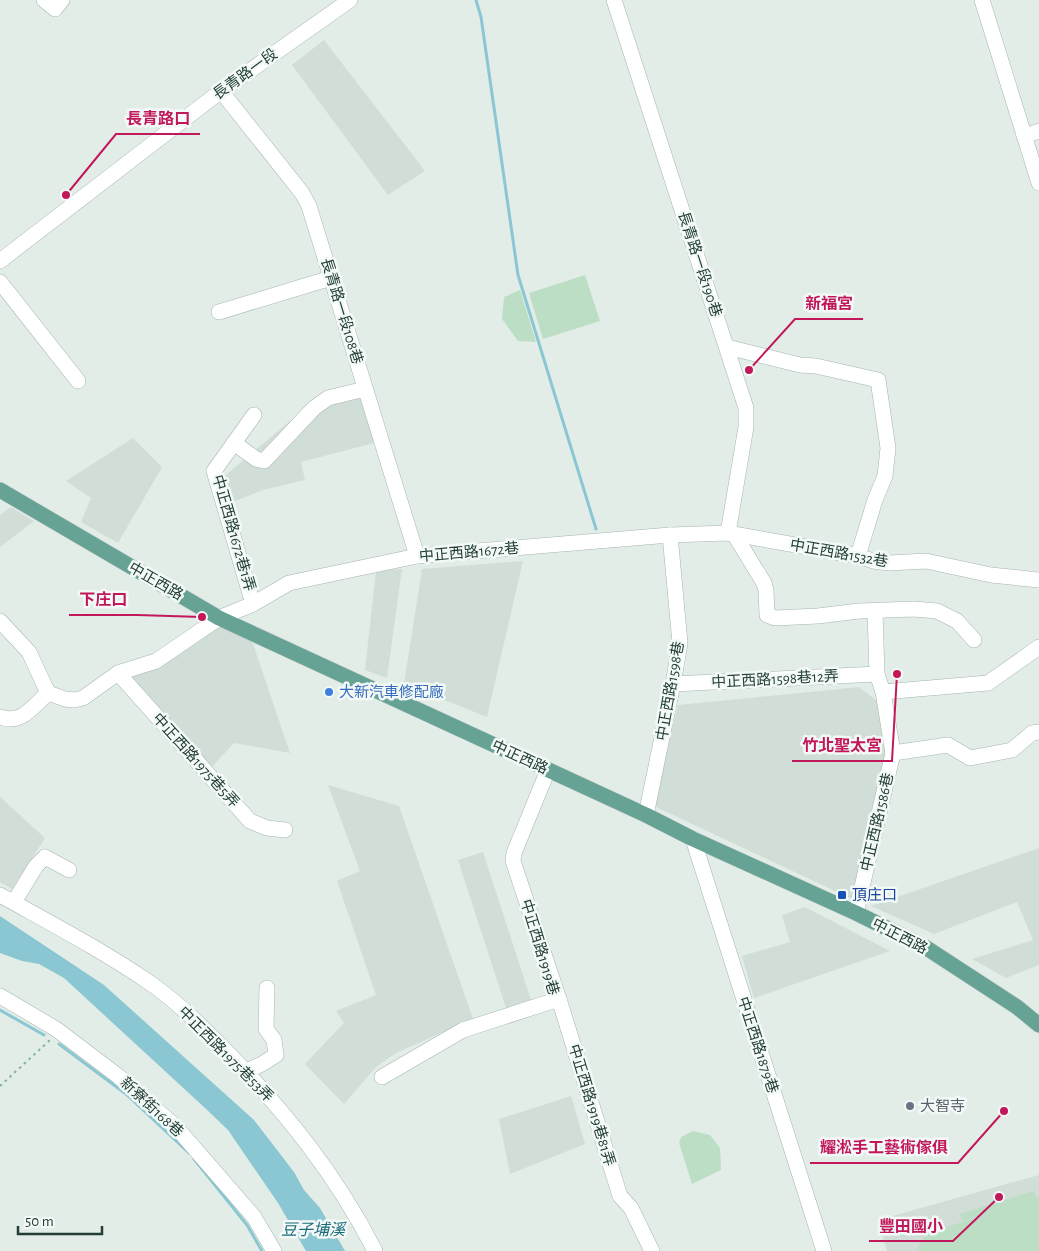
<svg xmlns="http://www.w3.org/2000/svg" width="1039" height="1251" font-family="'Alegreya Sans','Noto Sans TC',sans-serif">
	<rect width="100%" height="100%" fill="#e3ede8"/>
	<!-- built -->
	<g fill="#d1ddd7">
		<path d="M324,40l101,131 -37,24 -96,-130z"/>
		<path d="M363,391l11,52 -73,19 4,18 -42,10 -35,14 -7,-25 101,-85z"/>
		<path d="M133,438l29,29 -44,76 -37,-21 10,-24 -25,-17z"/>
		<path d="M11,507l23,14 -34,26v-32z"/>
		<path d="M523,561l-36,156 -83,-33 18,-115z"/>
		<path d="M402,569l-15,109 -22,-8 11,-99z"/>
		<path d="M217,623l34,15 39,115 -56,-10 -25,27 -80,-93z"/>
		<path d="M859,687l26,20 7,28 -40,164 -198,-93 24,-101z"/>
		<path d="M328,785l71,21 74,213 -77,34 -20,14 -32,37 -39,-40 39,-41 -8,-12 40,-16 -39,-114 23,-10z"/>
		<path d="M0,797l45,41 -33,51 -12,-7z"/>
		<path d="M1039,848v117l-33,13 -34,-19 61,-19 -16,-38 -83,32 -63,-28z"/>
		<path d="M483,852l48,148 -25,8 -48,-148z"/>
		<path d="M805,907l85,44 -136,47 -12,-42 48,-14 -8,-27z"/>
		<path d="M571,1096l14,48 -75,30 -11,-55z"/>
		<path d="M1039,1175v76h-152l-9,-31z"/>
	</g>
	<!-- green -->
	<g fill="#bbdec5">
		<path d="M585,275l15,46 -57,18 -14,-46z"/>
		<path d="M520,290l16,52 -18,-1 -16,-22 2,-22z"/>
		<path d="M693,1131l17,4 10,13 1,22 -29,14 -13,-41 2,-6z"/>
		<path d="M1034,1191l2,7 -73,23 -3,-7z"/>
		<path d="M1039,1197v54h-123l6,-11 10,-8z"/>
	</g>
	<!-- water -->
	<path fill="#8ac7d2" d="M0,916l104,69 150,135 40,52 10,18 16,18 25,43h-39l-28,-48 -50,-73 -23,-22 -141,-130 -25,-14 -17,-3 -22,-8z"/>
	<g fill="none" stroke-linecap="round" stroke-linejoin="round">
		<!-- stream -->
		<g stroke="#8ac7d2" stroke-width="3">
			<path d="M476,0l5,17 37,258 78,254"/>
			<path d="M0,1010l44,25"/>
			<path d="M59,1044l67,50 63,59"/>
			<path d="M194,1159l53,66 15,26"/>
		</g>
		<!-- minor casing -->
		<g stroke="#a5b5af" stroke-width="16">
			<g id="minor">
				<path d="M44,0l11,9 7,-9"/>
				<path d="M614,0l132,408v19l-18,106"/>
				<path d="M982,0l57,183"/>
				<path d="M221,91l81,102 7,13 108,350"/>
				<path d="M1024,136l15,-5"/>
				<path d="M0,261l221,-170 129,-91"/>
				<path d="M0,282l78,99"/>
				<path d="M219,312l112,-34"/>
				<path d="M727,347l73,18 16,1 62,14 10,68 -3,28 -10,24 -17,56"/>
				<path d="M234,443l22,16 8,2 50,-53 14,-10 37,-9"/>
				<path d="M734,534l30,49 2,7 1,25 8,3 43,-2 41,-5 55,-2 23,2 20,10 17,19"/>
				<path d="M253,604l-39,-133 40,-56"/>
				<path d="M0,621l29,31 19,41"/>
				<path d="M118,673l132,148 17,7 18,2"/>
				<path d="M673,684l204,-10"/>
				<path d="M883,692l105,-9 51,-36"/>
				<path d="M48,693l17,6 9,1 9,-2 35,-25 38,-12 63,-43 34,-14 36,-21 128,-27 253,-21 58,-2 130,23 15,5 16,2 37,-2 65,14 48,5"/>
				<path d="M0,717c22,8 33,-11 48,-24"/>
				<path d="M893,753l55,-8 22,13 42,-8 20,-17 7,-1"/>
				<path d="M646,815l27,-131 7,-41 -10,-108"/>
				<path d="M693,839l131,412"/>
				<path d="M0,895c50,28 102,55 150,88 29,20 55,46 79,71 58,60 108,122 146,197"/>
				<path d="M14,902l22,-36 9,-9 24,13"/>
				<path d="M856,913l37,-160 -10,-61 -6,-18 -2,-63"/>
				<path d="M0,996l56,33 62,47 58,51 78,90 20,34"/>
				<path d="M559,999l61,197 11,12 21,43"/>
				<path d="M246,1071l16,-7 14,-9 -2,-15 -8,-11 1,-41"/>
				<path d="M382,1077l81,-47 96,-31 -46,-138 1,-8 34,-83"/>
			</g>
		</g>
		<!-- major casing -->
		<g stroke="#c1c9c7" stroke-width="16">
			<path id="major" d="M0,490l219,128 427,197 47,24 163,74 69,34 92,60 22,18"/>
		</g>
		<!-- path -->
		<path stroke="#82b1a3" stroke-width="2" stroke-dasharray="2.5 4" stroke-linecap="butt" d="M0,1086l50,-46"/>
		<!-- minor -->
		<use href="#minor" stroke="#fff" stroke-width="15"/>
		<!-- major -->
		<use href="#major" stroke="#66a394" stroke-width="15"/>
	</g>
	<!-- markers -->
	<circle fill="#3f7fe0" stroke="#f3f9f6" stroke-width="2" cx="329" cy="692" r="5"/>
	<rect fill="#1a4fb4" stroke="#f3f9f6" stroke-width="2" x="837" y="890" width="10" height="10" rx="2.5"/>
	<circle fill="#6b7280" stroke="#f3f9f6" stroke-width="2" cx="910" cy="1106" r="5"/>
	<g text-anchor="middle" stroke-width="5" stroke-linejoin="round" paint-order="stroke">
		<!-- street labels -->
		<g font-size="15" fill="#223e37" stroke="#f3f9f6">
			<text transform="translate(245 74) rotate(-36)" y="5">長青路一段</text>
			<text transform="translate(700 264) rotate(72)" y="5">長青路一段190巷</text>
			<text transform="translate(342 311) rotate(73)" y="5">長青路一段108巷</text>
			<text transform="translate(234 533) rotate(74)" y="5">中正西路1672巷1弄</text>
			<text transform="translate(469 552) rotate(-5)" y="5">中正西路1672巷</text>
			<text transform="translate(839 553) rotate(10)" y="5">中正西路1532巷</text>
			<text transform="translate(156 581) rotate(30)" y="5">中正西路</text>
			<text transform="translate(775 679) rotate(-3)" y="5">中正西路1598巷12弄</text>
			<text transform="translate(670 691) rotate(-80)" y="5">中正西路1598巷</text>
			<text transform="translate(520 757) rotate(25)" y="5">中正西路</text>
			<text transform="translate(196 760) rotate(48)" y="5">中正西路1975巷5弄</text>
			<text transform="translate(877 822) rotate(-77)" y="5">中正西路1586巷</text>
			<text transform="translate(900 936) rotate(27)" y="5">中正西路</text>
			<text transform="translate(540 947) rotate(73)" y="5">中正西路1919巷</text>
			<text transform="translate(758 1045) rotate(72)" y="5">中正西路1879巷</text>
			<text transform="translate(226 1054) rotate(45)" y="5">中正西路1975巷53弄</text>
			<text transform="translate(592 1105) rotate(73)" y="5">中正西路1919巷81弄</text>
			<text transform="translate(152 1107) rotate(43)" y="5">新寮街168巷</text>
		</g>
		<!-- shop labels -->
		<g font-size="15" fill="#366cbe" stroke="#f3f9f6" text-anchor="start">
			<text x="339" y="697">大新汽車修配廠</text>
		</g>
		<!-- transit labels -->
		<g font-size="15" fill="#164399" stroke="#f3f9f6" text-anchor="start">
			<text x="852" y="900">頂庄口</text>
		</g>
		<!-- worship labels -->
		<g font-size="15" fill="#5b616d" stroke="#f3f9f6" text-anchor="start">
			<text x="920" y="1111">大智寺</text>
		</g>
		<!-- water labels -->
		<g font-size="16" font-style="italic" fill="#1b6b7b" stroke="#f3f9f6">
			<text x="313" y="1235">豆子埔溪</text>
		</g>
	</g>
	<!-- callouts -->
	<path fill="none" stroke="#c2185b" stroke-width="2" d="M66 195L116 134H200M749 370L795 319H863M202 617L137 615H69M897 674L892 761H792M1004 1111L958 1163H810M999 1197L953 1241H869"/>
	<g fill="#c2185b" stroke="#f3f9f6" stroke-width="2">
		<circle cx="66" cy="195" r="5"/>
		<circle cx="749" cy="370" r="5"/>
		<circle cx="202" cy="617" r="5"/>
		<circle cx="897" cy="674" r="5"/>
		<circle cx="1004" cy="1111" r="5"/>
		<circle cx="999" cy="1197" r="5"/>
	</g>
	<g font-size="16" text-anchor="middle" font-weight="bold" fill="#c2185b" stroke="#f3f9f6" stroke-width="5" stroke-linejoin="round" paint-order="stroke">
		<text x="158" y="124">長青路口</text>
		<text x="829" y="309">新福宮</text>
		<text x="103" y="605">下庄口</text>
		<text x="842" y="751">竹北聖太宮</text>
		<text x="884" y="1153">耀淞手工藝術傢俱</text>
		<text x="911" y="1232">豐田國小</text>
	</g>
	<!-- scale -->
	<path d="M18 1226v8h84v-8" fill="none" stroke="#223e37" stroke-width="2.5"/>
	<text x="25" y="1226" font-size="15" fill="#223e37" stroke="#f3f9f6" stroke-width="4" paint-order="stroke">50 m</text>
</svg>
